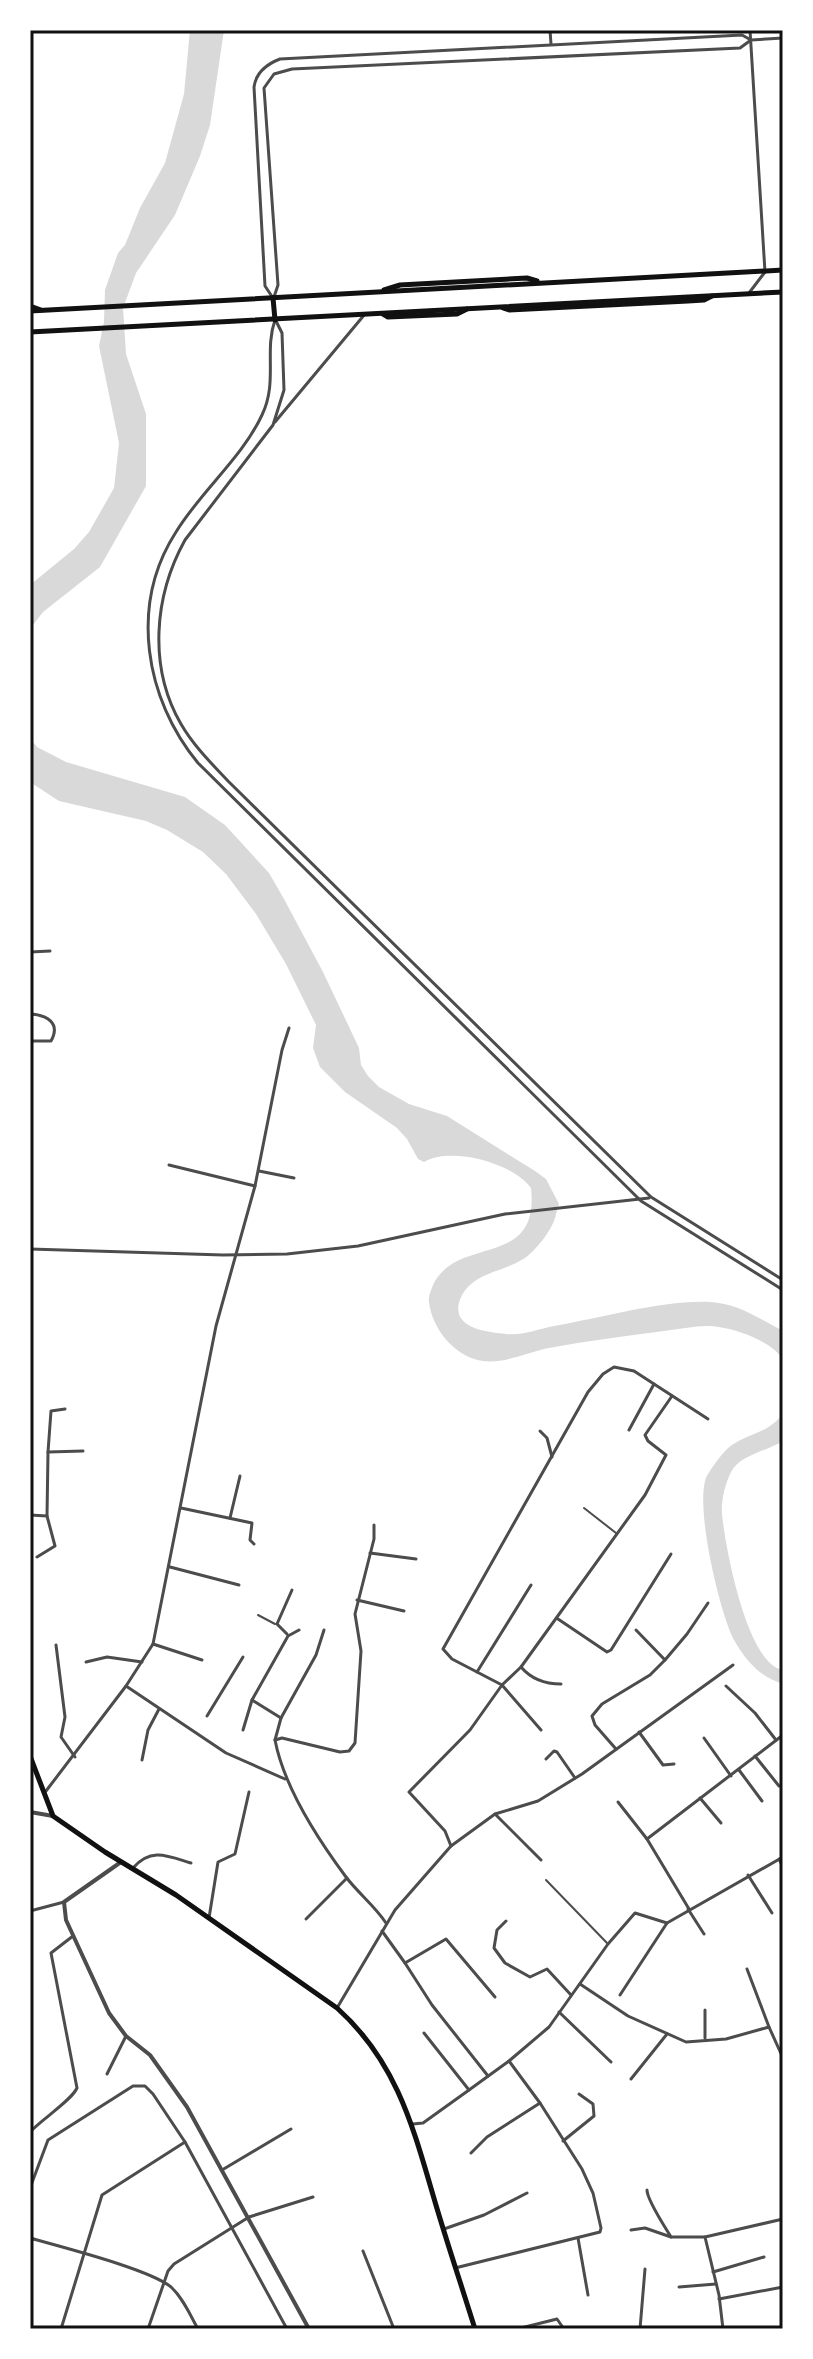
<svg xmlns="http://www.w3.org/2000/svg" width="813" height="2359" font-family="Mulish,sans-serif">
	<rect width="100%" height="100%" fill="#fff"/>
	<!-- water -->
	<g fill="#d9d9d9">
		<path d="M190,30h34l-14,95 -10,31 -25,59 -39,58 -13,35 3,46 20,60v72l-46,81 -57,45 -13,17v-44l44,-36 15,-17 25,-44 5,-45 -20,-97 5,-24 1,-32 13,-37 7,-8 15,-37 25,-45 19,-69z"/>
		<path d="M30,738l7,9 29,15 119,35 40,28 44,48 15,26 39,73 36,76 2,17 7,11 11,11 30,17 38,12 88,55 11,8 13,25c-2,6 -3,11 -5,17 -4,10 -13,22 -21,30 -19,21 -57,18 -71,44 -16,32 22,37 44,39 14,2 33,-5 48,-8 48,-8 108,-26 156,-24 27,1 50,17 73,29v29c-10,-18 -44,-30 -64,-33 -17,-3 -37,2 -55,4 -38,5 -77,10 -115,17 -20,4 -46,16 -66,13 -28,-4 -51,-32 -54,-59 -1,-6 2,-11 4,-17 24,-51 107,-15 98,-97 -18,-25 -80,-42 -107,-26l-6,-3 -11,-20 -10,-11 -52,-36 -25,-25 -7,-19 3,-23 -30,-61 -30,-50 -30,-40 -23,-22 -36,-22 -21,-9 -87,-20 -29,-19z"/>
		<path d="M783,1414v27c-16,10 -43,14 -52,31 -6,12 -10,29 -9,42 3,32 25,151 61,156v14c-23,-7 -37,-23 -49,-44 -14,-26 -42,-142 -26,-166 5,-8 12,-18 19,-25 18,-16 38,-13 56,-35z"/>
	</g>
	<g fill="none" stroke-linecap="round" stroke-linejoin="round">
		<!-- service -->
		<g stroke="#4c4c4c" stroke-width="2">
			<path d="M584,1508l32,25"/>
			<path d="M258,1615l17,9"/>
			<path d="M546,1880l61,63"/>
		</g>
		<!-- minor -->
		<g stroke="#4c4c4c" stroke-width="3">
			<path d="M550,30l1,14"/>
			<path d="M749,293l16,-21 -15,-242"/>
			<path d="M274,297l4,-12 -14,-197 10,-14 18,-5 448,-21 11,-8"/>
			<path d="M273,298l-8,-12 -11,-199c2,-15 13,-23 26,-28l462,-24 9,5 32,-2"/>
			<path d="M275,320c-11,31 3,62 -13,95 -20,43 -61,76 -86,117 -47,73 -31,167 22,231l443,438 142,89"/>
			<path d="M276,321l6,12 2,57 -11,35 -88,115c-31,56 -37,127 -4,184 12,21 30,39 47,57l423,416 132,83"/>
			<path d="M275,422l90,-108"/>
			<path d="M30,952l20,-1"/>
			<path d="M30,1014c17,1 31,9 21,27h-21"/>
			<path d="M169,1165l86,21"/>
			<path d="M259,1171l35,7"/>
			<path d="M30,1249l193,6 64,-1 71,-8 147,-32 144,-16"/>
			<path d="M654,1384l54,35"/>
			<path d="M540,1431l7,7 5,19"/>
			<path d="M48,1452l3,-41 14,-2"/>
			<path d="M181,1508l71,15 -2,17 4,4"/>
			<path d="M30,1515l17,1 1,-64 35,-1"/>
			<path d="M230,1518l10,-42"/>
			<path d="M374,1525v14l-19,75 6,37 -6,92 -6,8 -9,1 -58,-14 -7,2c9,47 42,98 71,137 12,16 29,29 40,46"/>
			<path d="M370,1553l46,6"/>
			<path d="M37,1557l18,-11 -8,-30"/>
			<path d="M170,1567l69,18"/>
			<path d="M357,1600l47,11"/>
			<path d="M558,1619l49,33 4,-2 60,-96"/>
			<path d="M287,1634l-10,-10 15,-34"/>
			<path d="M153,1644l49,16"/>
			<path d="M56,1645l9,72 -4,20 14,20"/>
			<path d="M665,1660l22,-26 21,-31"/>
			<path d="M86,1662l21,-5 35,5"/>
			<path d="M521,1667c11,13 24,17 40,17"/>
			<path d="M477,1672l54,-87"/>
			<path d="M126,1686l100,67 59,26"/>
			<path d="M726,1686l29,27 21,27"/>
			<path d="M207,1716l36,-59"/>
			<path d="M281,1718l-29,-18 36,-64 11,-6"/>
			<path d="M243,1730l9,-30"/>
			<path d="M541,1730l-39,-45 19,-18 124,-172 21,-40 -18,-14 -3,-6 27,-39"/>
			<path d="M639,1732l24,33 11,-1"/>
			<path d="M704,1738l27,38"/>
			<path d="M275,1740l6,-22 35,-63 8,-25"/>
			<path d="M616,1749l-21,-24 -3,-9 10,-12 48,-29 15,-15 -29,-30"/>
			<path d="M755,1756l24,30"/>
			<path d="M546,1759l8,-8 3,1 18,26"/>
			<path d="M142,1760l6,-30 11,-21"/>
			<path d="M739,1770l23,31"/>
			<path d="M46,1791l80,-105 27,-42 63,-318 39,-140 27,-136 7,-22"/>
			<path d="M700,1798l21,25"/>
			<path d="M618,1802l29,37 42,70"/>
			<path d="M495,1814l46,46"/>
			<path d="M647,1839l136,-104"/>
			<path d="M451,1846l-6,-15 -36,-39 61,-62 32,-45 -50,-26 -9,-10 145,-257 15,-18 11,-7 20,4 20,13 -25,46"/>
			<path d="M779,1859l4,8"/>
			<path d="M133,1868c18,-21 35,-12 58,-5"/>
			<path d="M748,1875l24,38"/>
			<path d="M688,1909l16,25"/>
			<path d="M30,1911l34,-9"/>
			<path d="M209,1918l9,-56 17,-8 14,-62"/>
			<path d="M306,1919l41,-41"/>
			<path d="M506,1921l-9,9 -3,18 11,15 25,14 17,-8 24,26"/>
			<path d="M382,1931l23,32 27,42 56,71"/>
			<path d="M405,1963l41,-24 49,58"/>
			<path d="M747,1969l22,58"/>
			<path d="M580,1984l48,32 58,26 40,-3 43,-12 14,31"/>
			<path d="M620,1995l47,-72"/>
			<path d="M337,2008l58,-98 56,-64 44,-32 43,-13 44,-27 151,-109"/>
			<path d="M705,2010v28"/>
			<path d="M559,2012l52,50"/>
			<path d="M424,2033l45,57"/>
			<path d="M107,2074l19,-38"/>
			<path d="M631,2079l36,-45"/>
			<path d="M413,2124l10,-1 46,-33 40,-29 40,-34 59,-83 27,-31 32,10 116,-66"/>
			<path d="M30,2132c12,-13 41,-31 47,-44l-26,-135 22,-17"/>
			<path d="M563,2141l31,-25 -1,-12 -14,-10"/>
			<path d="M471,2153l16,-16 53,-34"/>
			<path d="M222,2170l69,-41"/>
			<path d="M30,2188l18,-48 85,-54h12l8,8 32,48 102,187"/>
			<path d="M647,2190c0,10 18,37 24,47h34"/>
			<path d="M444,2229l40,-14 43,-22"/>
			<path d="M631,2230l14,-2 26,9"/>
			<path d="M30,2238c31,9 119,31 141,49 12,11 19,28 27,42"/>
			<path d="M578,2238l10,57"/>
			<path d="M363,2251l31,78"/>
			<path d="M455,2268l145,-36 1,-4 -8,-35 -11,-24 -42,-66 -31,-42"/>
			<path d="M713,2272l51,-15"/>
			<path d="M679,2287l37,-3"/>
			<path d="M719,2299l64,-12"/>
			<path d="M61,2329l41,-134 83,-53"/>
			<path d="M148,2329l20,-58 6,-7 75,-47 64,-20"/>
			<path d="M517,2329l40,-10 7,10"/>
			<path d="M640,2329l5,-60"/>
			<path d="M723,2329l-4,-34 -14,-58 78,-18"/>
		</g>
		<!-- tertiary -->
		<g stroke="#4c4c4c" stroke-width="4">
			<path d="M30,1812l23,4"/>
			<path d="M121,1862l-57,40 2,18 43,93 17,23 24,19 37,52 122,222"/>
		</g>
		<!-- secondary -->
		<path stroke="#111" stroke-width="5" d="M30,1756l23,60 52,36 71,43 161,113c58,52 75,115 96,187 13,45 28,89 42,134"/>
		<!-- primary -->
		<g stroke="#111" stroke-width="5">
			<path d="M384,290l16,-5 127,-7 10,3"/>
			<path d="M273,298l2,22"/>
			<path d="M30,306l11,4"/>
			<path d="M503,308l6,2 179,-9 16,-1 8,-4"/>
			<path d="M30,311l753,-41"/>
			<path d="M383,314l5,3 69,-3 10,-5"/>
			<path d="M30,332l753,-40"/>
		</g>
	</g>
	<!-- border -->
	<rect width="813" height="2359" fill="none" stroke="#ffffff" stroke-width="64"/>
	<rect x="32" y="32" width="749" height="2295" fill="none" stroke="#111" stroke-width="3"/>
</svg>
